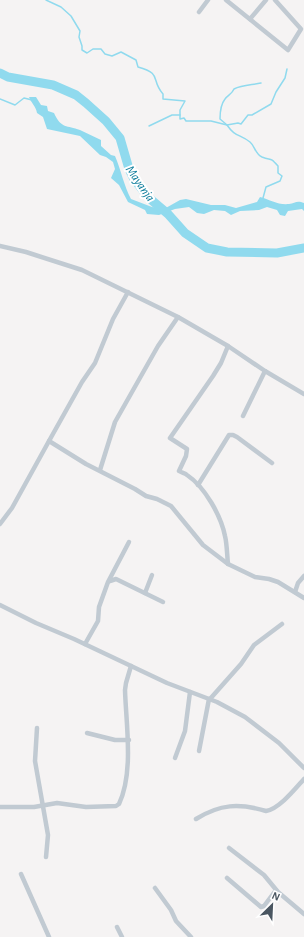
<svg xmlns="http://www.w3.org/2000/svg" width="304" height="937" font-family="'Alegreya Sans',sans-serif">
	<rect width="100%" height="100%" fill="#f5f3f3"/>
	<!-- water -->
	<path fill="#90daee" d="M29,97h7l5,8 6,1 1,5 6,2c7,16 13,12 26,17 7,3 14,7 21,10v6l10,9 4,1c6,14 9,30 16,43l21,8 12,2 16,-9 6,-1 25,6h14l11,3 21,-6 3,-5c11,3 17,8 29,7 6,-1 8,-4 15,-1v8l-2,-2 -14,2 -3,5 -5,-1 -3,-5 -10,-3 -8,3 -19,1 -9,4 -6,-4 -11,-1 -10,4 -7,-1 -8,-6 -14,2 -16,6 -12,-1 -2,-4 -17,-8 -9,-17 -8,-7 4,-9 -2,-7 -7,-5 -6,-2 -20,-19 -33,-7 -4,-12 -6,-4c-1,-7 -6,-10 -8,-16z"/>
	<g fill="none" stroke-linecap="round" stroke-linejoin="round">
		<!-- stream -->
		<g stroke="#90daee" stroke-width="1.5">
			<path d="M46,0l15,7 10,9 9,15 -1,6 3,9v4l5,3 6,-4h8l4,5 7,2 9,-4 15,8 2,7c25,7 12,12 25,27v5l22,2 -5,9v9l4,-1 2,3h25l16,4c8,12 13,9 23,17 5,4 5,12 12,15 10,4 7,-1 16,9v7l4,3 -2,5 -14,6 -3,11"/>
			<path d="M261,83c-9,2 -19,2 -27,6 -2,5 -6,6 -9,10 -4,5 -5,14 -5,20l7,6 11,-2 3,1 7,-9h4l19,-11 5,-12 9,-14 2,-9"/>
			<path d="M0,99l15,6 9,-7 8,2"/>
			<path d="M149,126l23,-11h8"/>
		</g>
		<!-- river -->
		<path stroke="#90daee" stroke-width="9" d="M0,73l8,4 45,8 23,10 10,8 20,18 14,17 9,31 5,10 15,19 19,16 17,19 22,15 20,4 50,1 27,-5"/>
		<!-- minor -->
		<g stroke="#c1cad2" stroke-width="4.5">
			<path d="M226,0l62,50 13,-21 -26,-29"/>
			<path d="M199,12l9,-12"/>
			<path d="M250,19l16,-19"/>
			<path d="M0,246l26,6 56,18 96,47 50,29 37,25 39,23"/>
			<path d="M243,416l22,-45"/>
			<path d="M49,441l33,-59 13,-19 18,-44 15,-27"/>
			<path d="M100,470l15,-48 43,-76 20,-29"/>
			<path d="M198,485l31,-50h4l4,2 35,26"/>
			<path d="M0,524l12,-16 37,-67 37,23 49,25 11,7 11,3 14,7 32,39 25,19 27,13 14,2 9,3 26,16"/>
			<path d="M228,564c-1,-9 -1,-20 -3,-28 -4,-20 -20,-49 -38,-61 -2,-2 -5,-2 -8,-4l7,-15 1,-7 -17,-11 43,-62 8,-13 7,-17"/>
			<path d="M110,581l6,-2 47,23"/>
			<path d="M295,592l3,-9 6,-7"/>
			<path d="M145,593l7,-18"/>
			<path d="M0,605l36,18 38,16 93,44 50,19 28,15 34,26 25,25"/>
			<path d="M85,644l13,-23 1,-14 9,-25 21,-40"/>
			<path d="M210,699l31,-35 13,-19 28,-21"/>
			<path d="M37,728l-2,33 13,74 -2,22"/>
			<path d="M87,733l28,7h14"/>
			<path d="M199,751l10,-52"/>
			<path d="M175,758l10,-27 5,-39"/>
			<path d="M0,807h34l23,-4 29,4 30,-1 3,-2c15,-32 7,-80 6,-114l1,-7 5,-17"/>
			<path d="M196,819c24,-15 43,-16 70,-8 13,-2 29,-22 38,-32"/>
			<path d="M229,848l35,27 14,17 26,22"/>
			<path d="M21,874l28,63"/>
			<path d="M227,878l34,29 3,-1 12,-16"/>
			<path d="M155,888l16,22 5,11 15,16"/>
			<path d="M117,927l5,10"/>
		</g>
	</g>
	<g text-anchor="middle" stroke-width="4" stroke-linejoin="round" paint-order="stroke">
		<!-- water labels -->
		<g font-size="13" font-style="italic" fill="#0c7c9b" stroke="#fff">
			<text transform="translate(141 183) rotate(55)" y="5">Mayanja</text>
		</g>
	</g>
	<!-- north arrow -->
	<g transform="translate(272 905) rotate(24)" stroke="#ffffff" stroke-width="3" paint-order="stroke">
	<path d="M0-3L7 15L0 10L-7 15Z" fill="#4a5661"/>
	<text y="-6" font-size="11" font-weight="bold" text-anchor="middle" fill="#4a5661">N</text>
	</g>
</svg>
